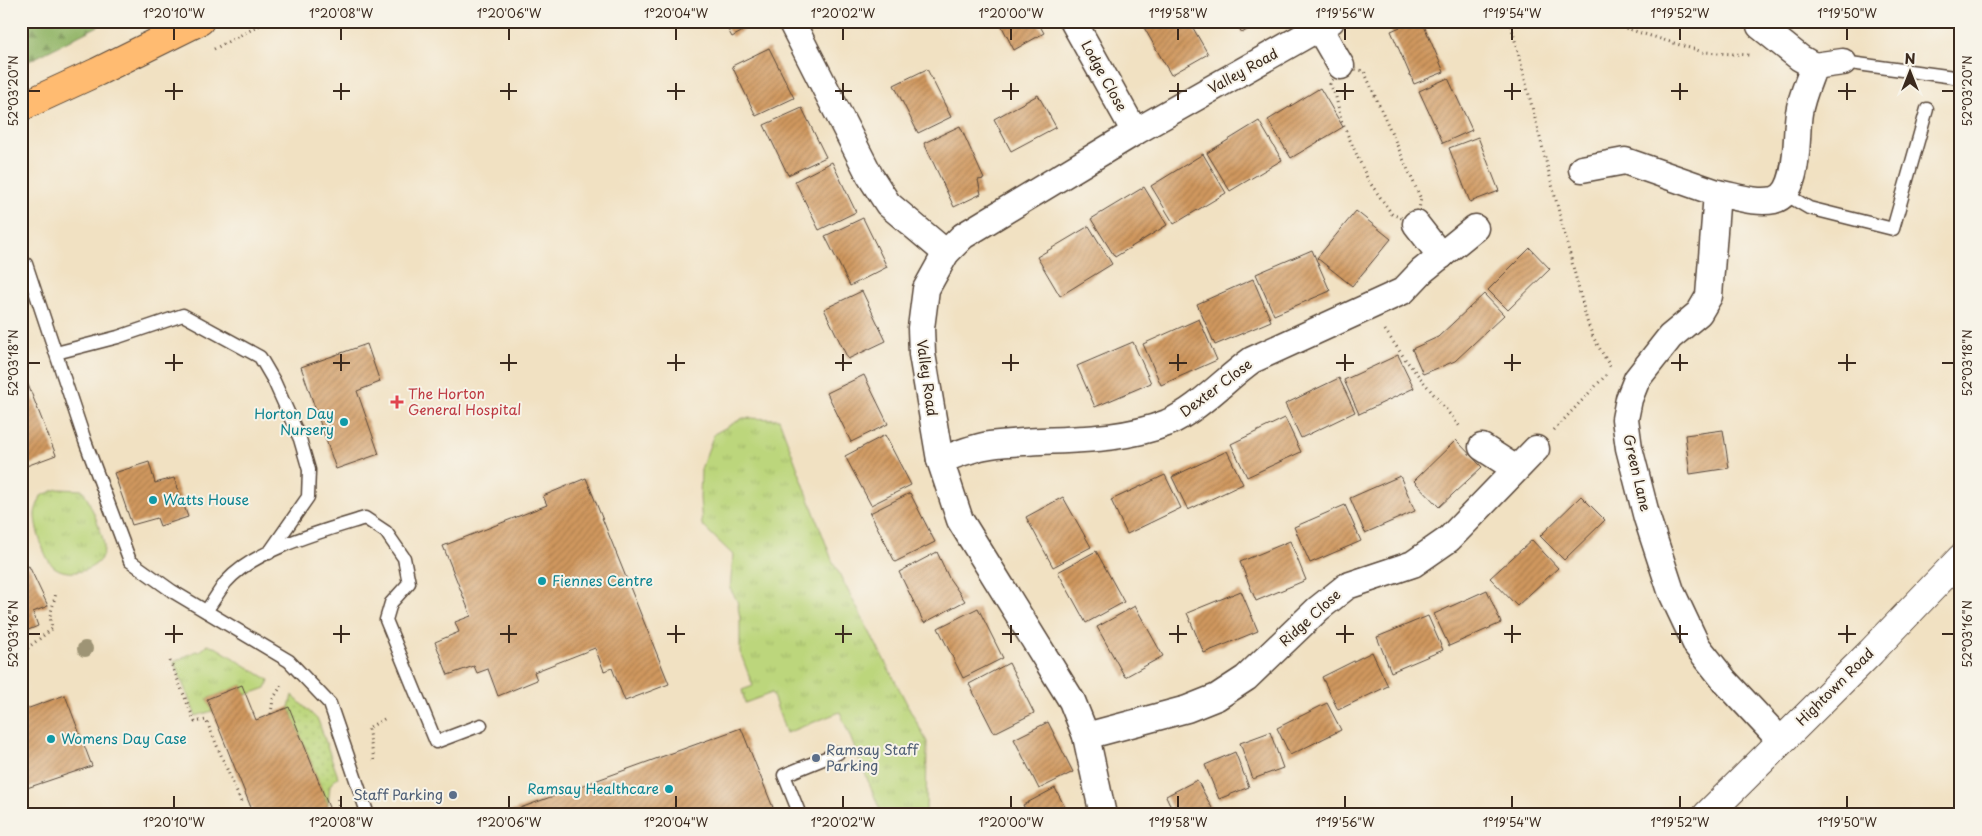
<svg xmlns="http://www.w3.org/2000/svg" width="1982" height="836" font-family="'Playpen Sans',sans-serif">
	<defs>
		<pattern id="grass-tufts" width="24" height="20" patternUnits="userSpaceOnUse" patternTransform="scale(1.25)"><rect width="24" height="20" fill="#bcd67c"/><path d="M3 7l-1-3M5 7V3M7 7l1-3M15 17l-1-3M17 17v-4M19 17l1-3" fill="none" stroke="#a2b86b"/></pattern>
		<pattern id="forest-firs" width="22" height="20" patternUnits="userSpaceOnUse" patternTransform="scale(1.25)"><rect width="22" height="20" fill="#95b76c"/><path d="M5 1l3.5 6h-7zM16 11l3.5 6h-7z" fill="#7b9558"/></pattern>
		<pattern id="garden-dots" width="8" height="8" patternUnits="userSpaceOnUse" patternTransform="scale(1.25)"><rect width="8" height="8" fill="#bcd67c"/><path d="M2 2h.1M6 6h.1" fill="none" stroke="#a2b86b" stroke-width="1.8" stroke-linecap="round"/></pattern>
		<pattern id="building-hatch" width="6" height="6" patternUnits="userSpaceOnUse" patternTransform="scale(1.25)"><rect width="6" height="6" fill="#d0985e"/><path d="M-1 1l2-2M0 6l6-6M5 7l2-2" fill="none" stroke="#aa7c4d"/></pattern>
	</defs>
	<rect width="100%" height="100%" fill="#f7f3e8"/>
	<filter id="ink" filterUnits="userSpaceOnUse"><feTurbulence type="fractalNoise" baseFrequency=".02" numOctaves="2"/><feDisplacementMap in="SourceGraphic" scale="10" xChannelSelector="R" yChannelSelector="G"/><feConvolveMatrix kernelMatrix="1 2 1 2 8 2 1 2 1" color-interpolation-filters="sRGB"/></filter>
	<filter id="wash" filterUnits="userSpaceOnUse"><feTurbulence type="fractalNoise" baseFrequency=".0096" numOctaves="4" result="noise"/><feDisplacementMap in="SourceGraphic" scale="20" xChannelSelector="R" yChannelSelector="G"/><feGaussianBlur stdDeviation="1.12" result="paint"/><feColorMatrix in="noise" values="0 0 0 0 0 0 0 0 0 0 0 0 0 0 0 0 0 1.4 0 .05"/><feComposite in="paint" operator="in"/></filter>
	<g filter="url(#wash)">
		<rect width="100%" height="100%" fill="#f1e1c2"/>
		<!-- grass -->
		<g fill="url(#grass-tufts)" stroke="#7c804d">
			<path d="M743,418l36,1 53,141 95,182 -1,73h-44l-42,-103 -54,21 -14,-40 -27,10 -3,-13 11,-4 -13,-34v-34l-3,-18 -7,-11 3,-34 -31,-30 -2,-27 1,-29 13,-35z"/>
			<path d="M57,489l26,1c6,11 22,47 21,58 0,22 -37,32 -52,17 -8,-8 -17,-38 -17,-50 0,-6 4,-13 6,-19z"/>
			<path d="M208,645l9,3 52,32 -3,8 -20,7 -4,-10 -35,14 5,12 -16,5 -22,-54 22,-11 3,1z"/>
		</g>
		<!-- forest -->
		<path fill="url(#forest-firs)" stroke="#687045" d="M21,21h87l-87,44z"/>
		<!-- garden -->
		<path fill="url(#garden-dots)" stroke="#7c804d" d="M292,695l26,25 20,57 -8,8 -2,20 -39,-98z"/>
		<g id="blocks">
			<!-- building -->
			<g fill="url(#building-hatch)">
				<path d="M723,21h38l-29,16z"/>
				<path d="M999,21h38l7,12 -30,17z"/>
				<path d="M1146,21h43l19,33 -37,21 -29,-51z"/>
				<path d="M1235,21h26l-19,12z"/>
				<path d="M1414,21h8l22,51 -30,12 -23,-53z"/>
				<path d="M769,48l25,50 -38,18 -24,-50z"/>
				<path d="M927,69l24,48 -33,16 -24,-48z"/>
				<path d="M1448,78l24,52 -29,13 -24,-52z"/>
				<path d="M1320,88l23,39 -52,31 -23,-38z"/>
				<path d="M1038,95l18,32 -45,24 -17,-32z"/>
				<path d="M802,108l24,49 -38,18 -24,-50z"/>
				<path d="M1259,121l23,39 -52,31 -23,-38z"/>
				<path d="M960,126l24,53 -6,1 3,14 -27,13 -30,-64z"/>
				<path d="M1478,137l21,54 -29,11 -21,-54z"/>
				<path d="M1203,154l23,39 -52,31 -23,-38z"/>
				<path d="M832,162l24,50 -37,18 -24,-49z"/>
				<path d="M1144,187l23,38 -52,32 -24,-38z"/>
				<path d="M1356,211l35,28 -39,47 -35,-28z"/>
				<path d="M863,218l24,49 -37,19 -25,-50z"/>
				<path d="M1089,226l23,38 -52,32 -23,-39z"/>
				<path d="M1530,248l20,21 -42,41 -20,-20z"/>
				<path d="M1312,250l18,41 -56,24 -18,-41z"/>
				<path d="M1253,279l18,42 -56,24 -18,-41z"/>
				<path d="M862,291l24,50 -38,18 -24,-50z"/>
				<path d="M1484,294l20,21 -49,46 -32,13 -11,-25 26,-12z"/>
				<path d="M1199,319l18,41 -56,25 -18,-41z"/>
				<path d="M1133,342l18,41 -56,24 -18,-41z"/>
				<path d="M367,344l13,38 -23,9 22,63 -43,15 -35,-102z"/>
				<path d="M1398,355l16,33 -55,26 -15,-34z"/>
				<path d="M21,367l35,88 -35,13z"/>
				<path d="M864,375l24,49 -37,18 -24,-49z"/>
				<path d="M1339,378l16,34 -54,26 -16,-34z"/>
				<path d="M1285,418l16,34 -54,25 -16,-33z"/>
				<path d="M1723,430l6,38 -39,6 -5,-39z"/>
				<path d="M885,435l26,50 -40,20 -26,-49z"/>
				<path d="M1456,440l26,27 -43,40 -25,-26z"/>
				<path d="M1227,451l16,33 -55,26 -16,-33z"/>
				<path d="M149,462l6,21 19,-5 14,39 -28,9 -3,-8 -25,7 -18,-52z"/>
				<path d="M1165,475l16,33 -54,26 -16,-34z"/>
				<path d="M1400,476l15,35 -50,22 -15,-35z"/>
				<path d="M586,478l83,206 -44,17 -13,-33 -8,3 -9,-23 -61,24 3,8 -39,16 -10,-27 -11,4 -3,-7 -26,9 -13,-33 24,-10 -4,-10 16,-6 -28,-70 104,-41 -4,-9z"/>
				<path d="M910,493l25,49 -40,20 -25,-49z"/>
				<path d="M1581,496l24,24 -41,40 -24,-24z"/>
				<path d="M1063,497l28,50 -38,20 -27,-50z"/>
				<path d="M1345,505l16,36 -51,22 -16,-36z"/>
				<path d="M1532,540l26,28 -41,38 -27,-28z"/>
				<path d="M1290,541l16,39 -50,21 -16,-39z"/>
				<path d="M1096,551l28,51 -38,21 -28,-51z"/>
				<path d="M937,552l12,26 16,23 -41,22 -25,-51z"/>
				<path d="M29,566l19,40 -15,6 5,14 -17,7v-64z"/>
				<path d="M1487,590l14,33 -52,23 -15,-32z"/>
				<path d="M1241,591l17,40 -54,22 -17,-40z"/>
				<path d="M1135,606l28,50 -38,21 -28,-50z"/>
				<path d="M978,608l25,50 -40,20 -25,-50z"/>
				<path d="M1428,616l15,34 -52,22 -14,-35z"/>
				<path d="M1372,652l16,34 -50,24 -16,-33z"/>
				<path d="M1009,663l25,50 -40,20 -25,-49z"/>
				<path d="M242,685l14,35 33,-13 43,108h-78l-47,-116z"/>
				<path d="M65,695l27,71 -71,24v-79z"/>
				<path d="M1327,703l14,27 -51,25 -13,-27z"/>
				<path d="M1048,722l25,50 -34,17 -25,-50z"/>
				<path d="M741,728l35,87h-275z"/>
				<path d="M1270,732l13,36 -30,11 -13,-36z"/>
				<path d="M1235,752l14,35 -30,12 -14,-34z"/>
				<path d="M1197,780l15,28 -14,7h-23l-9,-19z"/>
				<path d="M1055,788l14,27h-41l-5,-10z"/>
			</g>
		</g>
	</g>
	<g filter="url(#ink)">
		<use href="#blocks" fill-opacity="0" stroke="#564537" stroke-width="1"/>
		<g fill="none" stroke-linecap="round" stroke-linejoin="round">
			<!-- service casing -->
			<g stroke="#564537" stroke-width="15">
				<g id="service">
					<path d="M1843,62l118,16"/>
					<path d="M1785,194l24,14 84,21 34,-120"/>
					<path d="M21,260l5,4 59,177 45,120 42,30 117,70 41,43 38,111"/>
					<path d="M56,353l62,-16 65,-22 77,42 14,24 26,58 9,31 -1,27 -39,56"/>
					<path d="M206,611c7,-9 13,-20 20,-29 29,-33 97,-51 139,-64l21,14 18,26 5,25 -18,20 -5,17 50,122 45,-17"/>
					<path d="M800,815l-16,-40 54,-22"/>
				</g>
			</g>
			<!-- minor casing -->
			<g stroke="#564537" stroke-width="29">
				<g id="minor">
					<path d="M791,21l79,155 18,28 58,49"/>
					<path d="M1073,21l62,111"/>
					<path d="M1760,26l40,32 14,8"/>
					<path d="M1319,28l22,38"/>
					<path d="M1582,169l43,-8 92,32"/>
					<path d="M1416,224l25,32"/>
					<path d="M1482,447l34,22"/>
					<path d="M940,460c16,-5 34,-13 50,-15 59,-8 121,0 177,-22 32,-14 57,-43 85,-63l151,-69 19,-20 53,-43"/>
					<path d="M1086,736l101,-27 30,-12 29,-19 72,-69 29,-23 66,-22 36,-25 87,-90"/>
					<path d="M1781,741l-56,-60 -28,-35 -26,-55 -24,-73 -18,-70 -4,-29 4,-20 8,-20 33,-42 29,-24 10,-17 8,-103c18,3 39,11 57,7 27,-7 21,-65 25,-87 2,-16 10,-32 15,-47l29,-4"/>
					<path d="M1103,815l-17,-79 -14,-35 -112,-181 -20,-60 -18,-106 -1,-26 5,-39 20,-36 17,-17 172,-104 196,-111"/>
				</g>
			</g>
			<!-- tertiary casing -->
			<g stroke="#564537" stroke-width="30">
				<path id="tertiary" d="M1707,815l164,-163 90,-94"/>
			</g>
			<!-- primary casing -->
			<g stroke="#564537" stroke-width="30">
				<path id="primary" d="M21,107l76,-35 103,-51"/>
			</g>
			<!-- path -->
			<g stroke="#564537" stroke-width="3" stroke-dasharray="1 4" stroke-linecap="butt">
				<path d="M1510,21l77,300 6,16 18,31"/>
				<path d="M1602,21l101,31 46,3"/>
				<path d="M214,49l54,-28"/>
				<path d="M1341,66l23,5 57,128 -5,25 -24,-10 -24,-34 -27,-60 -5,-23 -6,-13z"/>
				<path d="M1385,330l20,29 56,69"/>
				<path d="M1554,430l52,-55"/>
				<path d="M21,656l9,-10 22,-17 -2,-13 6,-23"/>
				<path d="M170,661l25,61 11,-2 35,82"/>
				<path d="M271,714l2,-15 10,-16"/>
				<path d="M374,760l-6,-32 18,-10"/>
				<path d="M337,815l1,-19"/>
			</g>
			<!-- service -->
			<use href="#service" stroke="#fff" stroke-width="12"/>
			<!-- minor -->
			<use href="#minor" stroke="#fff" stroke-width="26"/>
			<!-- tertiary -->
			<use href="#tertiary" stroke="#fff" stroke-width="28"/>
			<!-- primary -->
			<use href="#primary" stroke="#ffbb71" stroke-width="28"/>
		</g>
		<!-- trees -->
		<circle fill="#9e9475" cx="85" cy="649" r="8"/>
	</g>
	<!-- ticks -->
	<path fill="none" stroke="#3b2a1e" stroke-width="2" d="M174,28v12M341,28v12M509,28v12M676,28v12M843,28v12M1011,28v12M1178,28v12M1345,28v12M1512,28v12M1680,28v12M1847,28v12M174,83v17M341,83v17M509,83v17M676,83v17M843,83v17M1011,83v17M1178,83v17M1345,83v17M1512,83v17M1680,83v17M1847,83v17M28,91h12M165,91h18M333,91h17M500,91h17M667,91h18M835,91h17M1002,91h17M1169,91h18M1336,91h18M1504,91h17M1671,91h17M1838,91h18M1942,91h12M174,354v17M341,354v17M509,354v17M676,354v17M843,354v17M1011,354v17M1178,354v17M1345,354v17M1512,354v17M1680,354v17M1847,354v17M28,363h12M165,363h18M333,363h17M500,363h17M667,363h18M835,363h17M1002,363h17M1169,363h18M1336,363h18M1504,363h17M1671,363h17M1838,363h18M1942,363h12M174,625v18M341,625v18M509,625v18M676,625v18M843,625v18M1011,625v18M1178,625v18M1345,625v18M1512,625v18M1680,625v18M1847,625v18M28,634h12M165,634h18M333,634h17M500,634h17M667,634h18M835,634h17M1002,634h17M1169,634h18M1336,634h18M1504,634h17M1671,634h17M1838,634h18M1942,634h12M174,796v12M341,796v12M509,796v12M676,796v12M843,796v12M1011,796v12M1178,796v12M1345,796v12M1512,796v12M1680,796v12M1847,796v12"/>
	<!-- markers -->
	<path fill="#e0444e" stroke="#f7f3e8" stroke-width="2" d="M394.5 394.5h5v5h5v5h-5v5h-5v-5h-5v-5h5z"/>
	<g fill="#0f9aa8" stroke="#f7f3e8" stroke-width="2">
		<circle cx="344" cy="422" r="5"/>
		<circle cx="153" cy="500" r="5"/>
		<circle cx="542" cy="581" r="5"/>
		<circle cx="51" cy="739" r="5"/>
		<circle cx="669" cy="789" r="5"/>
	</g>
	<g fill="#5c6f8a" stroke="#f7f3e8" stroke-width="2">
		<circle cx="816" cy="758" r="5"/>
		<circle cx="453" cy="795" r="5"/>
	</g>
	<g text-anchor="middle" stroke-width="4" stroke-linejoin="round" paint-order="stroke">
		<!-- street labels -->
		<g font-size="14" fill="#3b2a1e" stroke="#f7f3e8">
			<text transform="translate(1243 71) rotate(-29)" y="5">Valley Road</text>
			<text transform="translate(1104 76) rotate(61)" y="5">Lodge Close</text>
			<text transform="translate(927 378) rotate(82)" y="5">Valley Road</text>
			<text transform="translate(1216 388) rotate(-37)" y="5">Dexter Close</text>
			<text transform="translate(1637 473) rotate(77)" y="5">Green Lane</text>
			<text transform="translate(1310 618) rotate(-42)" y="5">Ridge Close</text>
			<text transform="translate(1835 687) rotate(-45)" y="5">Hightown Road</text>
		</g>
		<!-- health labels -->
		<g font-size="14" fill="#be3a42" stroke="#f7f3e8" text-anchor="start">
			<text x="408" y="399">The Horton<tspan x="408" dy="16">General Hospital</tspan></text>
		</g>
		<!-- culture labels -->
		<g font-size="14" fill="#0d838f" stroke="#f7f3e8" text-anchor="start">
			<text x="334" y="419" text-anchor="end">Horton Day<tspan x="334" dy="16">Nursery</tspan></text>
			<text x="163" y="505">Watts House</text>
			<text x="552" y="586">Fiennes Centre</text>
			<text x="61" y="744">Womens Day Case</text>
			<text x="659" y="794" text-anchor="end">Ramsay Healthcare</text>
		</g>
		<!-- service labels -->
		<g font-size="14" fill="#4e5e75" stroke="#f7f3e8" text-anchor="start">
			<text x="826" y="755">Ramsay Staff<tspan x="826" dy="16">Parking</tspan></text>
			<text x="443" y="800" text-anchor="end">Staff Parking</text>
		</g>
	</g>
	<!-- margin -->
	<rect width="1982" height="836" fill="none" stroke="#f7f3e8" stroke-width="55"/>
	<!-- north arrow -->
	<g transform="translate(1910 72)" stroke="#f7f3e8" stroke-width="4" paint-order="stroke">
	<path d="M0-4L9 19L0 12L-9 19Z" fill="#3b2a1e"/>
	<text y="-8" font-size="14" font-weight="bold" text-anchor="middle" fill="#3b2a1e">N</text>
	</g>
	<rect x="28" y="28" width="1926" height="780" fill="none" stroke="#3b2a1e" stroke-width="2"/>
	<g font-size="12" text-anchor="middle" fill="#3b2a1e">
		<text x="174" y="18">1°20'10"W</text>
		<text x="341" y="18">1°20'08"W</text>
		<text x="509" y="18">1°20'06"W</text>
		<text x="676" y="18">1°20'04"W</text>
		<text x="843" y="18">1°20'02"W</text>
		<text x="1011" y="18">1°20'00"W</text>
		<text x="1178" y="18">1°19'58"W</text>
		<text x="1345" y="18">1°19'56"W</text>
		<text x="1512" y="18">1°19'54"W</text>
		<text x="1680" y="18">1°19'52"W</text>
		<text x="1847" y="18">1°19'50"W</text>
		<text transform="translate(14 91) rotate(-90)" y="4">52°03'20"N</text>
		<text transform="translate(1968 91) rotate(-90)" y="4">52°03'20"N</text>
		<text transform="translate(14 363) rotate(-90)" y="4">52°03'18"N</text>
		<text transform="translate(1968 363) rotate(-90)" y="4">52°03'18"N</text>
		<text transform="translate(14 634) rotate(-90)" y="4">52°03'16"N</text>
		<text transform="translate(1968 634) rotate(-90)" y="4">52°03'16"N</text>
		<text x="174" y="827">1°20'10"W</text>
		<text x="341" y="827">1°20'08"W</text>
		<text x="509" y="827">1°20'06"W</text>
		<text x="676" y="827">1°20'04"W</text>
		<text x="843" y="827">1°20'02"W</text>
		<text x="1011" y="827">1°20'00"W</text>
		<text x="1178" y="827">1°19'58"W</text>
		<text x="1345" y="827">1°19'56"W</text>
		<text x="1512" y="827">1°19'54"W</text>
		<text x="1680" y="827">1°19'52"W</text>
		<text x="1847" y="827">1°19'50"W</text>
	</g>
</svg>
